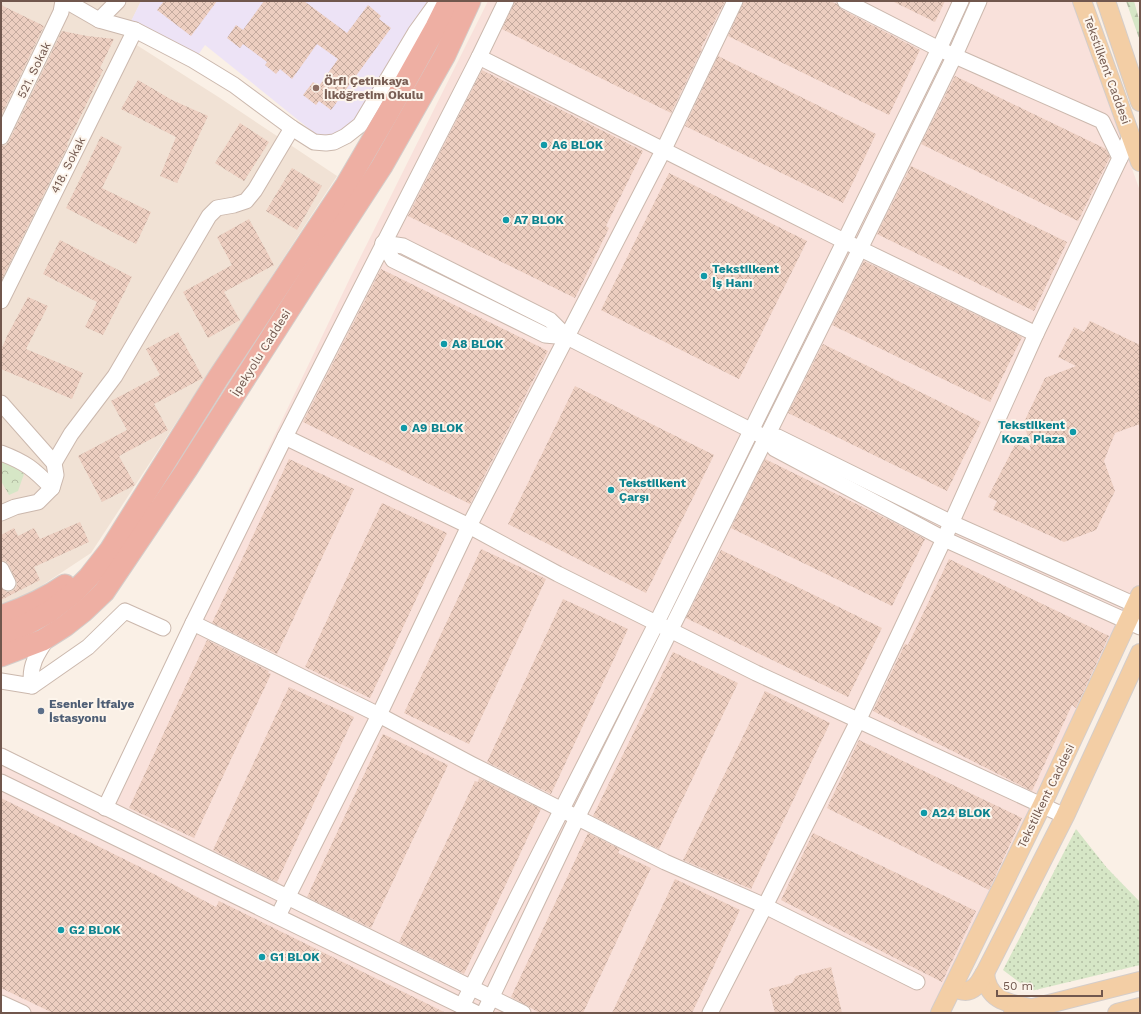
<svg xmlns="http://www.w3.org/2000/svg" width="1141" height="1014" font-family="'Work Sans',sans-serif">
	<defs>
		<pattern id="grass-dots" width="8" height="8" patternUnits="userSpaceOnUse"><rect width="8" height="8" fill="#d6e6c6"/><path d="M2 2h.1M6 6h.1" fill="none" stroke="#b2bda3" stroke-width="1.8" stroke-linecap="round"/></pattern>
		<pattern id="forest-firs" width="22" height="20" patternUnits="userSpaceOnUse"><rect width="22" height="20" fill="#d6e6c6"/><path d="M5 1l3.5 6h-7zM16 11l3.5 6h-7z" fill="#b2bda3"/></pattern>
		<pattern id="park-crowns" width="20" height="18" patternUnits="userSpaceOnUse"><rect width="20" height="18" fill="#d6e6c6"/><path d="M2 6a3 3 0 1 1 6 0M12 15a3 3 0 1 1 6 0" fill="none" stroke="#b2bda3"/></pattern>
		<pattern id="building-cross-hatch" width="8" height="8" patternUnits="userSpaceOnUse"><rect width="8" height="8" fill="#edcec0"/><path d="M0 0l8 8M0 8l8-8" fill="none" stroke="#c4aa9e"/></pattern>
	</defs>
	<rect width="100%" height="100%" fill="#faf0e6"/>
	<!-- residential -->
	<path fill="#f1e2d5" d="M1,1h140l-17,36 96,61 117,78 -246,377 -71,47 -19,7z"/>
	<!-- commercial -->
	<path fill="#f9e1db" d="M488,1h584l68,190v392l-19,44 -187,386h-933v-265l100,49 250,-521z"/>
	<!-- education -->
	<path fill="#ede3f6" d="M141,1h288l-81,130 -25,9 -118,-95 -7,10 -67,-34z"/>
	<!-- grass -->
	<path fill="url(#grass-dots)" d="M1076,829l31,39 33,34v63l-109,26 -28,-21z"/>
	<!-- forest -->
	<path fill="url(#forest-firs)" d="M1126,1h8l6,22v18z"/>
	<!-- park -->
	<path fill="url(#park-crowns)" d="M1,461h3l17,3 3,10 -6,17 -9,4 -8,-14z"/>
	<!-- building -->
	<g fill="url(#building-cross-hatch)">
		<path d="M164,1h53l-26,35 -34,-26z"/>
		<path d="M264,1h40l43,32 21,-28 13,11 -2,3 12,9 -60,82 -12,-9 -3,4 -13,-10 10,-13 6,4 19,-27 -21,-15 -25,35 -12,-10 -4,5 -11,-9 2,-3 -24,-18 -3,4 -13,-10 9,-13 7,5z"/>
		<path d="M515,1h210l-24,47 1,1 -31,64 -169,-84z"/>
		<path d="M744,1h86l7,3 4,5 79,41 -31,65 -161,-79z"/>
		<path d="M892,1h53l-10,21z"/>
		<path d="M1,5l43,21 -43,90z"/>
		<path d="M62,31l25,5 27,3 -14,29 3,2 -36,74 1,1 -67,136v-135l5,-1 3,-4z"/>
		<path d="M718,56l158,78 -33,69 -158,-77z"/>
		<path d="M482,70l161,81 -37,75 3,2 -34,70 -167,-82z"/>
		<path d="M955,76l151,73 4,8 -32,64 -157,-77z"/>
		<path d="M138,80l34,20 36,16 -31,67 -17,-7 16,-39 -55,-28z"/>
		<path d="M240,123l29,19 -25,39 -29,-18z"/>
		<path d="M101,136l21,11 -20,41 49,24 -15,32 -70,-36z"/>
		<path d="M911,166l156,76 -33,69 -157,-77z"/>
		<path d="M292,168l30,18 -25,44 -31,-19z"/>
		<path d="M669,173l138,68 -68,138 -138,-69z"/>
		<path d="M249,219l25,46 -50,27 16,28 -32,18 -25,-46 49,-27 -15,-28z"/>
		<path d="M60,240l72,37 -29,58 -18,-8 12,-25 -54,-28z"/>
		<path d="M864,261l158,76 -32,65 -158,-77z"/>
		<path d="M381,269l167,82 -78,153 -167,-82z"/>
		<path d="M28,297l20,9 -22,43 57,24 -11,26 -71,-30v-19l7,-16z"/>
		<path d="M1090,321l50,24v79l-25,9 -11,28 11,30 -19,39 -32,12 -71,-32 4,-9 -9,-4 28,-54 15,8 -7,-29 21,-44 31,-12 -18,-9 16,-30 10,5z"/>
		<path d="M178,332l25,46 -49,26 14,26 -49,26 16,29 -33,17 -24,-46 49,-26 -16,-29 49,-26 -14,-26z"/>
		<path d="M823,344l158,78 -34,69 -159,-78z"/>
		<path d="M575,386l139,69 -68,138 -138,-69z"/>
		<path d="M289,459l65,30 -77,165 -65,-31z"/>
		<path d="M765,459l124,61 36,19 -33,67 -161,-78z"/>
		<path d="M382,503l65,30 -77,165 -65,-31z"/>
		<path d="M80,522l9,20 -55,25 6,13 -39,20v-12l6,4 5,-1 4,-3 1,-5 -8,-18 -3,-4 -5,-1v-25l13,-7 4,8 16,-8 6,11z"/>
		<path d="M481,549l65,30 -77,165 -65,-31z"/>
		<path d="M721,550l161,78 -34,69 -162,-79z"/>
		<path d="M949,559l160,77 -33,72 -4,-3 -40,86 -159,-80 32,-67 3,1z"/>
		<path d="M563,599l65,30 -77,165 -64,-32z"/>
		<path d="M207,640l62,31 -1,2 3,1 -77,164 -65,-30z"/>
		<path d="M673,652l65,31 -79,166 -66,-33z"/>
		<path d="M289,687l65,30 -77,165 -64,-32z"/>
		<path d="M765,691l65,32 -79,166 -68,-29z"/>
		<path d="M383,734l65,31 -77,163 -64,-31z"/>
		<path d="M859,740l163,78 -33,72 -162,-82z"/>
		<path d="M479,778l62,31 -77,165 -65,-32 76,-161 3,1z"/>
		<path d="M1,798l149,74 66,35 3,-6 227,112h-393l-52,-25z"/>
		<path d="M588,833l32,16 -2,4 33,15 -68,145h-43l-29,-16z"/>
		<path d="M813,833l163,78 -34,71 -161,-82z"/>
		<path d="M675,879l65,31 -48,103h-80z"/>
		<path d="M831,967l11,46h-67l-6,-24 23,-6 4,-7z"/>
	</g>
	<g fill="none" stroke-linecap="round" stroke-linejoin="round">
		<!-- minor casing -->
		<g stroke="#cbb8ad" stroke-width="17">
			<g id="minor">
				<path d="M66,1l33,19 36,10 58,30 41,25 58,43 22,14 12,1 8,-1 12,-6 14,-11 55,-92 23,-32"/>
				<path d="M845,1l94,48 163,72 18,37"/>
				<path d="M99,20l19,-19"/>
				<path d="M479,57l365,184 192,93"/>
				<path d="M1,137l60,-125 2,-11"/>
				<path d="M383,243l20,3 147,74 17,17 199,101 9,11 169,90 196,88"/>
				<path d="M383,243l10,17 152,75 22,2"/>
				<path d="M1,301l134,-271"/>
				<path d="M1,403l53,60 2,12 -4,13 -14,14 -23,5 -14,6"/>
				<path d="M285,437l184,89 89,48 198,99 309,143"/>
				<path d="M766,438l12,-1 174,86 188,84"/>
				<path d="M1,453c24,9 33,16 51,35"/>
				<path d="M54,463l17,-29 44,-58 94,-160 8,-8 17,-3 12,-4 9,-11 37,-62"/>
				<path d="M1,569l7,14"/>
				<path d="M193,623l186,92 92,49 194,98 100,44 152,76"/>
				<path d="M1,681l31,5c-4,-20 6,-34 17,-50"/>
				<path d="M32,686l56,-39 37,-36 38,17"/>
				<path d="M1,756l522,257"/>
				<path d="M1,782l475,231"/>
				<path d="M105,808l88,-185 92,-186 194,-380 27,-56"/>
				<path d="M278,916l101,-201 90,-189 195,-377 71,-148"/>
				<path d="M1,1003l22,10"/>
				<path d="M462,1006l194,-382 283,-575 22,-48"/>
				<path d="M484,1013l93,-195 283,-569 95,-194 24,-54"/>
				<path d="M710,1013l55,-107 93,-185 86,-182 92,-205 95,-199"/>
			</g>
		</g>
		<!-- major casing -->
		<g stroke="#d4cdca" stroke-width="20">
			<g id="major">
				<path d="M1082,1l58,161"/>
				<path d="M1106,1l34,101"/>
				<path d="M985,973c2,27 22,30 45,35"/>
				<path d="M956,981c0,12 12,12 19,6 5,-4 7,-10 10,-14l80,-157 75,-163"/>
				<path d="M940,1013l102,-208 98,-210"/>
				<path d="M1013,1013l127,-32"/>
				<path d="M1117,1013l23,-6"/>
			</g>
		</g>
		<!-- highway casing -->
		<g stroke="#d4cdca" stroke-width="23">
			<g id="highway">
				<path d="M1,616c23,-8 44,-17 64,-31"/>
				<path d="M1,635l26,-11 22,-12 22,-17 17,-17 22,-28 108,-172 128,-193 42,-72 48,-86 13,-26"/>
				<path d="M1,656l42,-16 22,-14 19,-15 20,-19 83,-123 117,-183 78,-120 63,-111 25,-54"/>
			</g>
		</g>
		<!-- minor -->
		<use href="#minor" stroke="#fff" stroke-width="15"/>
		<!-- major -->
		<use href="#major" stroke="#f3cea5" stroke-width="18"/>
		<!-- highway -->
		<use href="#highway" stroke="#eeafa3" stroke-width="21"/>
	</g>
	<!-- markers -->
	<circle fill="#8d6e63" stroke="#fdf5ec" stroke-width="1.5" cx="316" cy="88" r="4"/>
	<g fill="#0f9aa8" stroke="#fdf5ec" stroke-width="1.5">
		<circle cx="544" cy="145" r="4"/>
		<circle cx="506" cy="220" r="4"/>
		<circle cx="704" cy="276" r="4"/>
		<circle cx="444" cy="344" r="4"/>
		<circle cx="404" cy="428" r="4"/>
		<circle cx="1073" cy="432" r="4"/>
		<circle cx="611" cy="490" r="4"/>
		<circle cx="924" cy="813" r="4"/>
		<circle cx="61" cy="930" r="4"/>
		<circle cx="262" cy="957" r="4"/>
	</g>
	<circle fill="#5c6f8a" stroke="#fdf5ec" stroke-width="1.5" cx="41" cy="711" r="4"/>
	<g text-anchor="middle" stroke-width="4" stroke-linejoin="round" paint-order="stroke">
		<!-- street labels -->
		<g font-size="12" fill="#71574d" stroke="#fdf5ec">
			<text transform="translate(34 70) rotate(-64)" y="4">521. Sokak</text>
			<text transform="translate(1107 70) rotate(70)" y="4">Tekstilkent Caddesi</text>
			<text transform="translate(68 165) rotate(-63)" y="4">418. Sokak</text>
			<text transform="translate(261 353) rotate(-58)" y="4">İpekyolu Caddesi</text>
			<text transform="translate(1046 796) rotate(-64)" y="4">Tekstilkent Caddesi</text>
		</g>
		<!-- education labels -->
		<g font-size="12" font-weight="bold" fill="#785e54" stroke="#fdf5ec" text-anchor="start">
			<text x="324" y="85">Örfi Çetinkaya<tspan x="324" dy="14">İlköğretim Okulu</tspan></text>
		</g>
		<!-- culture labels -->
		<g font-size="12" font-weight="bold" fill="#0d838f" stroke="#fdf5ec" text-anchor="start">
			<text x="552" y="149">A6 BLOK</text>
			<text x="514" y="224">A7 BLOK</text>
			<text x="712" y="273">Tekstilkent<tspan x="712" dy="14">İş Hanı</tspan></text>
			<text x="452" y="348">A8 BLOK</text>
			<text x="1065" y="429" text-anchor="end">Tekstilkent<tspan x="1065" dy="14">Koza Plaza</tspan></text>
			<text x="412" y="432">A9 BLOK</text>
			<text x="619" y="487">Tekstilkent<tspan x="619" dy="14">Çarşı</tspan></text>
			<text x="932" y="817">A24 BLOK</text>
			<text x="69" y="934">G2 BLOK</text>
			<text x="270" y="961">G1 BLOK</text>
		</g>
		<!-- service labels -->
		<g font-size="12" font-weight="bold" fill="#4e5e75" stroke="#fdf5ec" text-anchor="start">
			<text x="49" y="708">Esenler İtfaiye<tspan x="49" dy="14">İstasyonu</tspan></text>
		</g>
	</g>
	<!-- border -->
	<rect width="1141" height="1014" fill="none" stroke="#71574d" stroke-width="4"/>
	<!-- scale -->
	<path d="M997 990v6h105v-6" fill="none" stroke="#71574d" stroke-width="2"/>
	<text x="1003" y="990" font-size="12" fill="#71574d" stroke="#fdf5ec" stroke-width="3" paint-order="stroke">50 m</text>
</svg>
